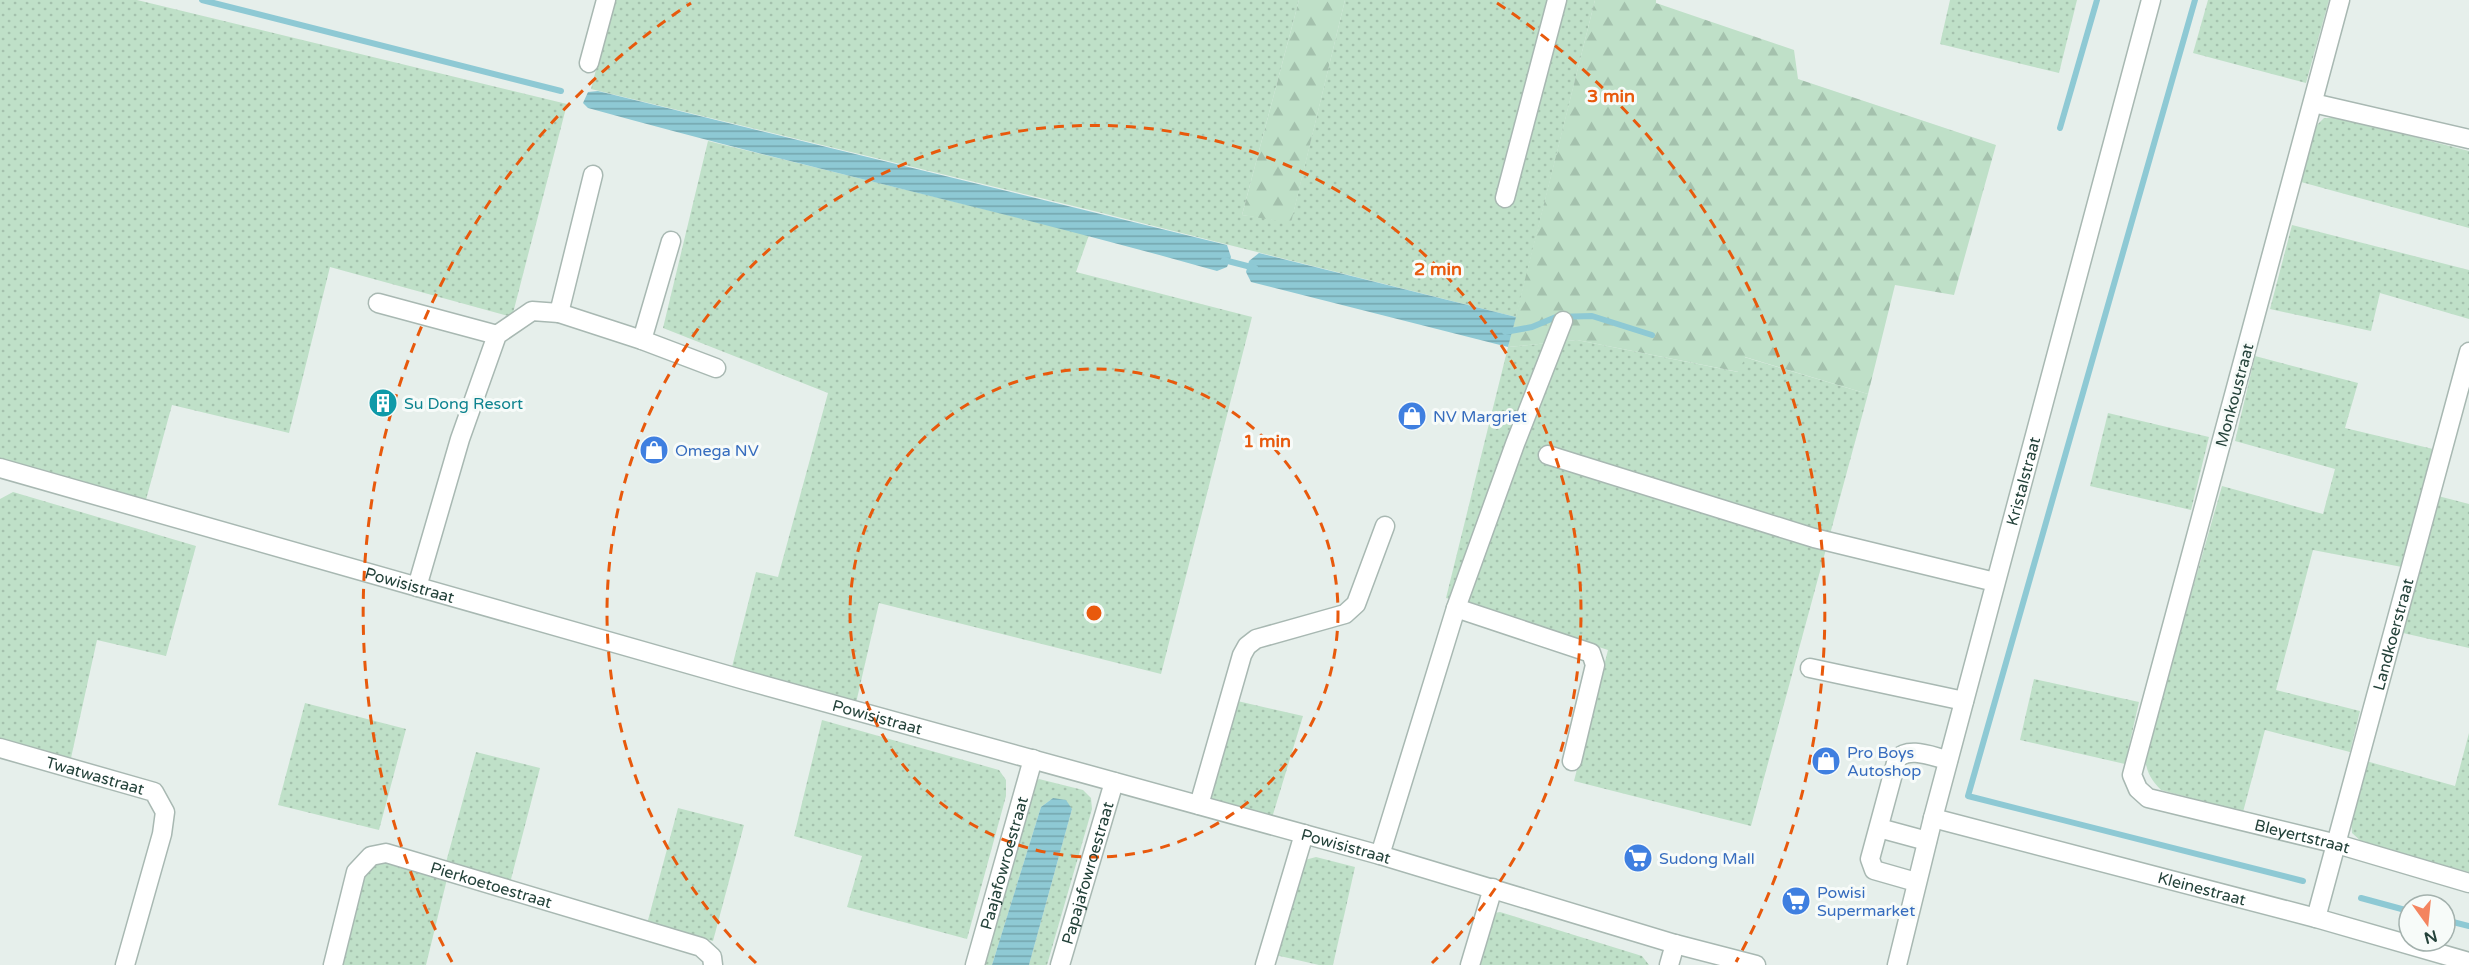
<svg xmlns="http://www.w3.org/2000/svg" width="2469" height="965" font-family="'Varela Round',sans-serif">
	<defs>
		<pattern id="grass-dots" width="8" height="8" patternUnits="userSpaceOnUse" patternTransform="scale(1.5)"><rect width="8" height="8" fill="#bfe0c8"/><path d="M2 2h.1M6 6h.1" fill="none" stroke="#a4c1ad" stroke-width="1.8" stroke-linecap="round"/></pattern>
		<pattern id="forest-firs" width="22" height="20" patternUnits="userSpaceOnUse" patternTransform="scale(1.5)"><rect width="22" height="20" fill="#bfe0c8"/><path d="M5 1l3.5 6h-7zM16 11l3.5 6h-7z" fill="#a4c1ad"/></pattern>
		<pattern id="water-rules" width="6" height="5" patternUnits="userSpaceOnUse" patternTransform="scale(1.5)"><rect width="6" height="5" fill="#8ec9d4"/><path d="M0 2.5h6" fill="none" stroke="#74a5ad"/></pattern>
	</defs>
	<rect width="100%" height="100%" fill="#e6efeb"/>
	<!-- grass -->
	<g fill="url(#grass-dots)">
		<path d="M0,0h137l430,104 -55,213 -182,-50 -41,166 -117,-28 -28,102 -144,-40z"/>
		<path d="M614,0h685l-57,215 49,7 54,-222h250l-79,317 -418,-105 -507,-123z"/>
		<path d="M1950,0h127l-18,73 -119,-29z"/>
		<path d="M2208,0h121l-23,83 -113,-30z"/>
		<path d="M2324,118h17l128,33v77l-168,-46 14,-55z"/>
		<path d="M708,141l381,94 -13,37 176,45 -91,357 -282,-71 -23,100 -125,-32 25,-99 22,5 50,-184 -165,-65z"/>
		<path d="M2292,225l177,45v49l-89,-26 -9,38 -101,-22z"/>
		<path d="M1577,340l161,32 6,-15 124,37 -117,432 -177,-45 34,-131 -162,-52 62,-251z"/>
		<path d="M2255,356l103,27 -13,45 88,21 -31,118 -89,-17 -37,140 84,21 -10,41 -85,-22 -22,82 -82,-22c-11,-11 -15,-19 -16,-35l77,-269 101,28 12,-45 -100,-28z"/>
		<path d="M2108,413l101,24 -18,73 -101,-24z"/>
		<path d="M13,492l183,54 -30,110 -69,-16 -26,118 -71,-18v-241z"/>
		<path d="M2438,496l31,8v144l-66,-15z"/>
		<path d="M2034,679l105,23 -14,62 -105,-24z"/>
		<path d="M1233,700l70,16 -32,105 -64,-16z"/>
		<path d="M305,703l101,26 -27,101 -101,-25z"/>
		<path d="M822,720l177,50 7,10v16l-39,143 -120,-32 15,-51 -68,-20z"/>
		<path d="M2469,733v139l-106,-29 -11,-10 -1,-14 15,-58 89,25z"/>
		<path d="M476,752l64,16 -30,115 -65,-17z"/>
		<path d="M1039,779l44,11 8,8 1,11 -45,156h-18l43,-156 -19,-11 -12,9 -49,158h-14l53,-181z"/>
		<path d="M678,808l66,17 -31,116 -66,-17z"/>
		<path d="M1316,857l39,10 -22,98h-14l-48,-11 34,-94z"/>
		<path d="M385,863l62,16 -21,86h-87l21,-85 14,-15z"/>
		<path d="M1500,912l142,44 7,9h-179l19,-51z"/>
	</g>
	<!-- forest -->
	<g fill="url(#forest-firs)">
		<path d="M1299,0h46l-54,223 -49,-8z"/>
		<path d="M1595,0h61v3l138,47 4,29 198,66 -42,150 -59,-10 -27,109 -123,-37 -6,15 -162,-32 -69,7z"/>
	</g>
	<!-- water -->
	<g fill="url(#water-rules)">
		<path d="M598,91l629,154 4,12 -4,10 -10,4c-208,-59 -420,-105 -629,-163l-5,-5 5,-11z"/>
		<path d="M1259,253l257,64 -8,30 -257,-65 -5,-10 3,-11z"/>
		<path d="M1053,798l13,2 6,9 -43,156h-37l49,-158z"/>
	</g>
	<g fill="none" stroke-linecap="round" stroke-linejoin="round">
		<!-- stream -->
		<g stroke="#8ec9d4" stroke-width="6">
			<path d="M202,0l359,91"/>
			<path d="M2195,0l-227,796 335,85"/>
			<path d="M2060,128l37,-128"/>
			<path d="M1224,260l31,8"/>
			<path d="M1505,332l27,-5 24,-10 36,-1 60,19"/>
			<path d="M2361,898l48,13"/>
			<path d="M2445,920l24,6"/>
		</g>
		<!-- minor casing -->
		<g stroke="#a8b8b2" stroke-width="21">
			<g id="minor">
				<path id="s1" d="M2340,0l-208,775 6,14 10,9 189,46 132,39"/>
				<path d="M589,63l17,-63"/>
				<path d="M2313,103l156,36"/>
				<path d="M1505,198l52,-198"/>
				<path d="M378,303l119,32"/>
				<path d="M559,313l34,-138"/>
				<path d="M642,340l29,-99"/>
				<path d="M1548,455l266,83 181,44"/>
				<path id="s2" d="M0,468l748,213 632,174 295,89 81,21"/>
				<path d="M417,587l43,-148 37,-104 35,-24 27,2 83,27 74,28"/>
				<path d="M1456,608l59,-164 48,-123"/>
				<path d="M1810,668l154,33"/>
				<path id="s3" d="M0,748l154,44 11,20 -3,22 -37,131"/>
				<path d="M1199,805l43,-150 5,-9 9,-7 89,-25 11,-10 29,-78"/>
				<path id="s4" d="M1933,818l383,100 153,44"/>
				<path d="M1879,828l48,13"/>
				<path d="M1380,855l76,-247 135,45 4,12 -23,96"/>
				<path d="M1916,882l-42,-12 -4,-11 27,-100c12,-13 36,-2 51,1"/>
				<path id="s5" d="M2316,918l153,-566"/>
				<path id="s6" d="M333,965l23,-93 15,-16 15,-3 315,94 11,10 1,8"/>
				<path id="s7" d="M975,965l58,-206"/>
				<path id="s8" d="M1060,965l54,-183"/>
				<path d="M1265,965l39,-131"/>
				<path d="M1470,965l23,-77"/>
				<path d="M1669,965l6,-21"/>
				<path id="s9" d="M1897,965l36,-147 218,-818"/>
			</g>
		</g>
		<!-- minor -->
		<use href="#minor" stroke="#fff" stroke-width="18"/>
	</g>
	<!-- distance rings -->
	<g fill="none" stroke="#e8590c" stroke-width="3" stroke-dasharray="10 8">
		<circle cx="1094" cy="613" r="244"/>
		<path d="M756 963A487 487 0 1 1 1432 963"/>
		<path d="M452 962A731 731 0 0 1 691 3M1497 3A731 731 0 0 1 1736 962"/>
	</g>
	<!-- icons -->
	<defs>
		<g id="building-disc" transform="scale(1.5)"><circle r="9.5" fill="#0f9aa8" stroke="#f7fbf9"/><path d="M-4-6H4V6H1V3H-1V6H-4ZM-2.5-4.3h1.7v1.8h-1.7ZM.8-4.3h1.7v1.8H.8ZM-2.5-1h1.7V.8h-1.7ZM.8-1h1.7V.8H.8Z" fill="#fff"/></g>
		<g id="shop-disc" transform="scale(1.5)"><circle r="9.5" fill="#3f7fe0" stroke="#f7fbf9"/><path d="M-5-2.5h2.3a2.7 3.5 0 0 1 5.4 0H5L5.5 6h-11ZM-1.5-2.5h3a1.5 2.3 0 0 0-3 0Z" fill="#fff"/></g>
		<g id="supermarket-disc" transform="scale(1.5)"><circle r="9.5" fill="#3f7fe0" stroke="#f7fbf9"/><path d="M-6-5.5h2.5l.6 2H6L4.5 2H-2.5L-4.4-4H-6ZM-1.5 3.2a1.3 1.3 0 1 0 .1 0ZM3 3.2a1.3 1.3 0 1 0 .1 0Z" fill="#fff"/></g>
	</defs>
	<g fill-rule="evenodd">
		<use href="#building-disc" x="383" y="403"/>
		<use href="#shop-disc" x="1412" y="416"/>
		<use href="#shop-disc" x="654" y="450"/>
		<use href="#shop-disc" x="1826" y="761"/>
		<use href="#supermarket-disc" x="1638" y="858"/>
		<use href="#supermarket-disc" x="1796" y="901"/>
	</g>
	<g text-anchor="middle" stroke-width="6" stroke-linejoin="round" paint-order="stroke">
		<!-- street labels -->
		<g font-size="16" fill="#24423a" stroke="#f7fbf9">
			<text transform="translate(2234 395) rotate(-75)" y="6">Monkoustraat</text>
			<text dy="6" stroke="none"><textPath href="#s9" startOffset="500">Kristalstraat</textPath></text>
			<text dy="6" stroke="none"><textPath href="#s2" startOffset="426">Powisistraat</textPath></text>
			<text dy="6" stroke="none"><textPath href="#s5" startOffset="294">Landkoerstraat</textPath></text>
			<text dy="6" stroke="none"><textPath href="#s2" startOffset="912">Powisistraat</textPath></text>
			<text dy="6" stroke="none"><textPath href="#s3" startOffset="99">Twatwastraat</textPath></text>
			<text dy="6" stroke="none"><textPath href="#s1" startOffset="990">Bleyertstraat</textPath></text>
			<text dy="6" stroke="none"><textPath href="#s2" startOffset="1398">Powisistraat</textPath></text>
			<text dy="6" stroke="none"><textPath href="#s7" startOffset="106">Paajafowroestraat</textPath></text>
			<text dy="6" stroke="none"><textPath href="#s8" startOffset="96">Papajafowroestraat</textPath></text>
			<text dy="6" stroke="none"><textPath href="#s6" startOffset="243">Pierkoetoestraat</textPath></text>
			<text dy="6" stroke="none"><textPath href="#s4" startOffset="278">Kleinestraat</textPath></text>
		</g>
		<!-- culture labels -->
		<g font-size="16" fill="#0d838f" stroke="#f7fbf9" text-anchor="start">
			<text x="404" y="409">Su Dong Resort</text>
		</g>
		<!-- shop labels -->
		<g font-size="16" fill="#366cbe" stroke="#f7fbf9" text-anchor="start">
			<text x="1433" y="422">NV Margriet</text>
			<text x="675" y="456">Omega NV</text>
			<text x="1847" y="758">Pro Boys<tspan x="1847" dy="18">Autoshop</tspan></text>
			<text x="1659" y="864">Sudong Mall</text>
			<text x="1817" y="898">Powisi<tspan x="1817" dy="18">Supermarket</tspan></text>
		</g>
	</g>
	<circle cx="1094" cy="613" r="9" fill="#e8590c" stroke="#f7fbf9" stroke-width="3"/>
	<g font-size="18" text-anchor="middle" font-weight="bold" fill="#e8590c" stroke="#f7fbf9" stroke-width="6" stroke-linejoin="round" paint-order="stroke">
		<text x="1611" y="102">3 min</text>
		<text x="1438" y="275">2 min</text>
		<text x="1267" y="447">1 min</text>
	</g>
	<!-- north arrow -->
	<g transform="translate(2427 923) rotate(165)"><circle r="28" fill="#f7fbf9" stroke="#a3b1ad" stroke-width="1.5"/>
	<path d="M0-4.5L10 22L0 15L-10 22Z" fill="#f4845f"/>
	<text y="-9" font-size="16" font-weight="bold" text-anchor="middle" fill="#24423a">N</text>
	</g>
</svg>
